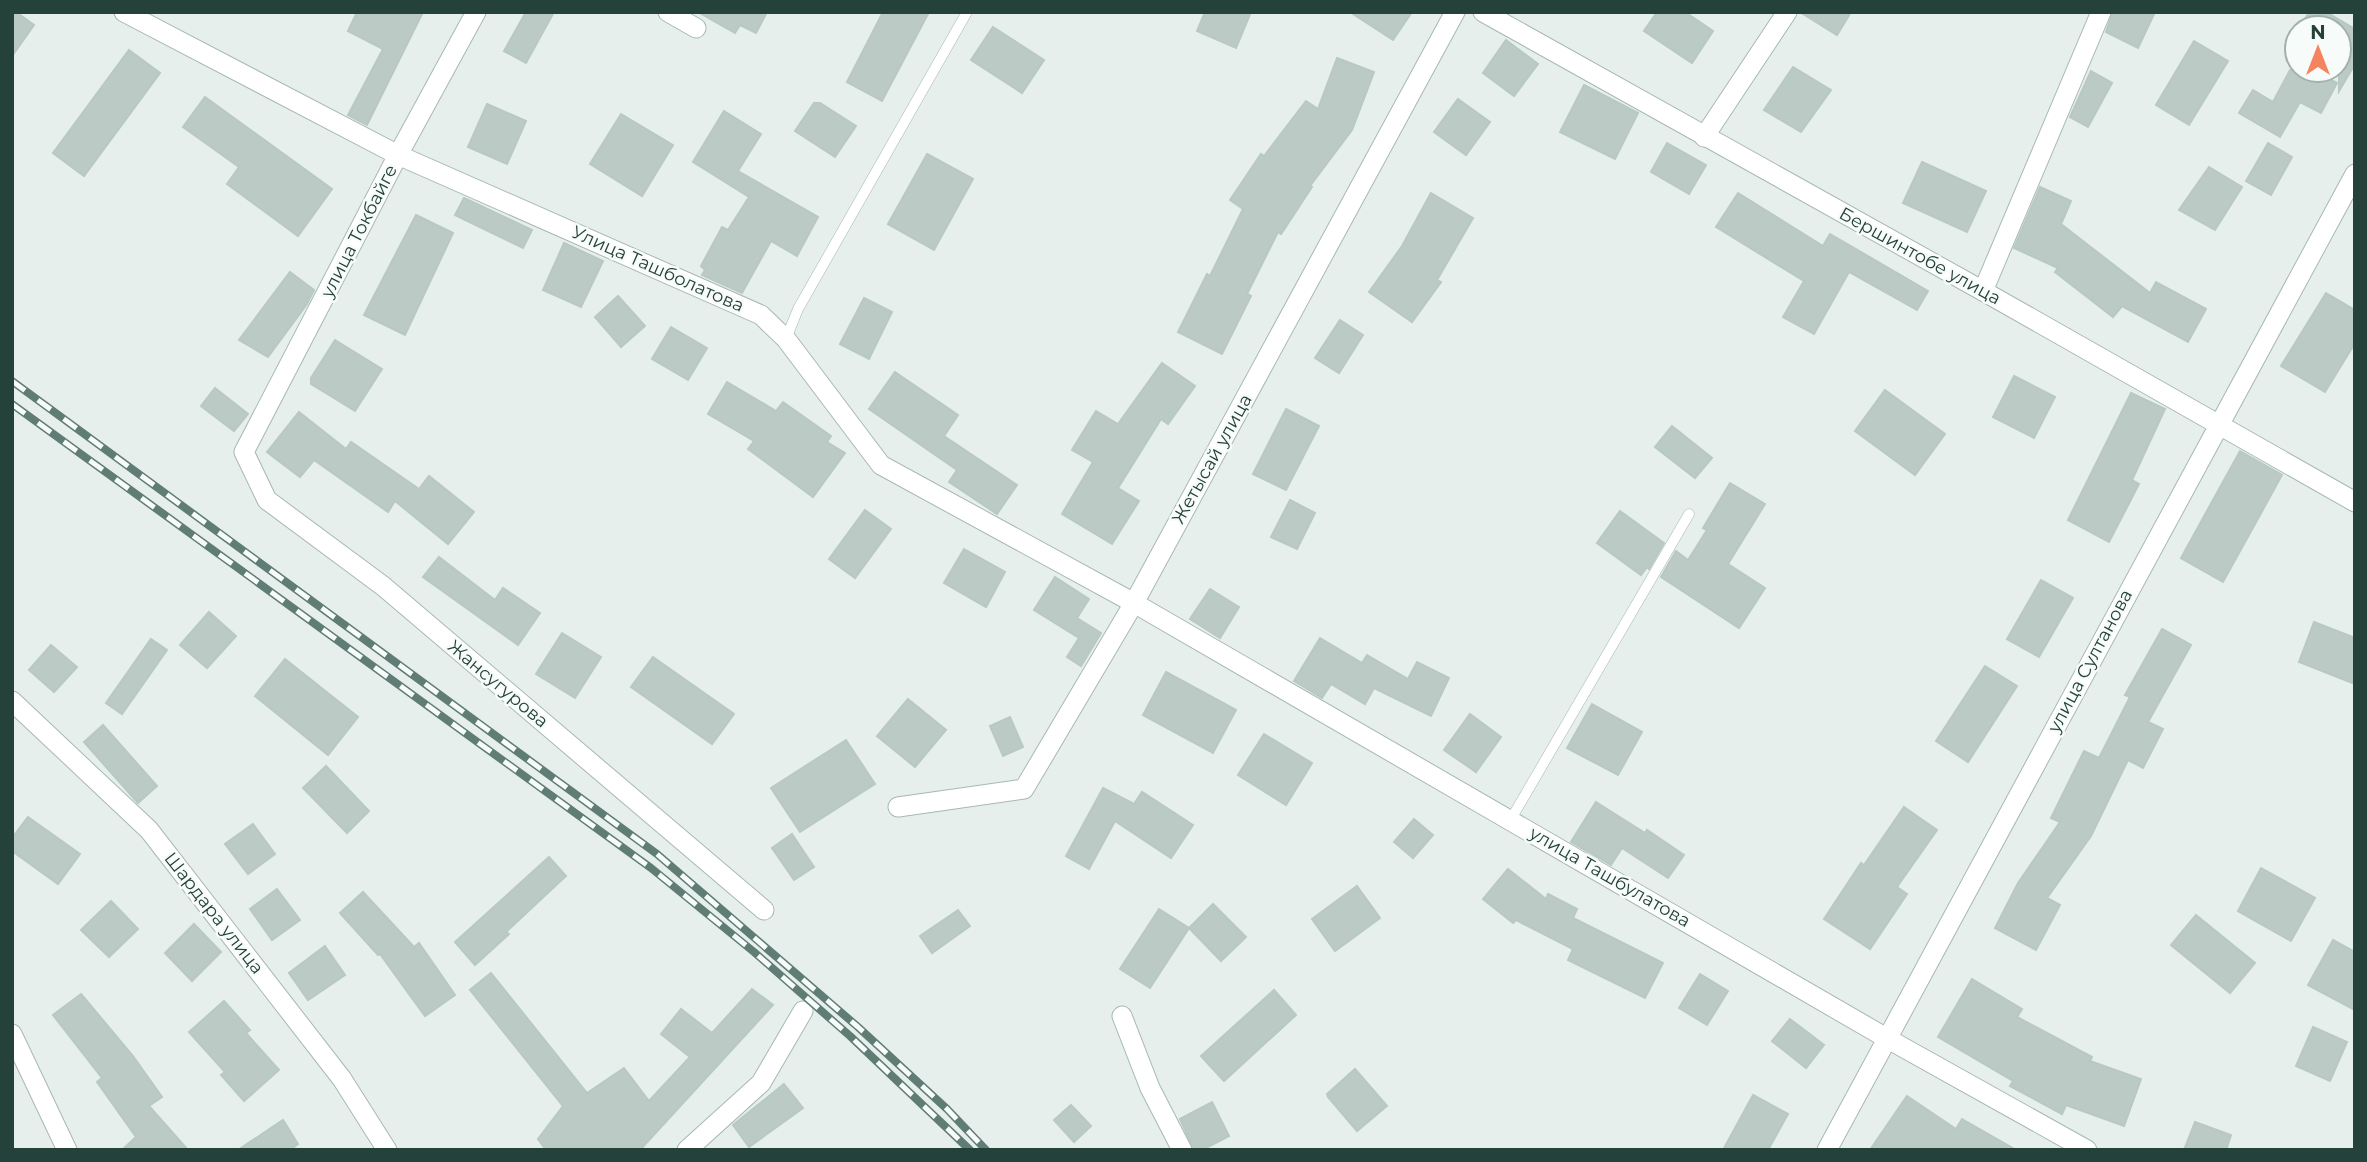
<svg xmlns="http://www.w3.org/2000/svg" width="2367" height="1162" font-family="Montserrat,sans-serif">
	<rect width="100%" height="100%" fill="#e6efeb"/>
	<!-- building -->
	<g fill="#bbcac4" stroke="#b8c9c2" stroke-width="2">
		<path d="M12,12h4l18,13 -22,31z"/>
		<path d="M357,12h66l-56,113 -19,-10 35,-66 -35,-18z"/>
		<path d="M526,12h28l-28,51 -22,-12z"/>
		<path d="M698,12h69l-11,21 -16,-8 -5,8z"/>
		<path d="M883,12h46l-47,89 -35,-19z"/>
		<path d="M1205,12h46l-15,36 -39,-17z"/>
		<path d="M1350,12h62l-19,28z"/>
		<path d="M1657,12h28l28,19 -21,32 -48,-32z"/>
		<path d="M1800,12h51l-14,23z"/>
		<path d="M2113,12h42l-17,36 -32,-16z"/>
		<path d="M2309,12h17l29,17v35l-16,27v-63h-39z"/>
		<path d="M993,27l51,33 -22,33 -51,-33z"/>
		<path d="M1506,40l32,24 -24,32 -31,-23z"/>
		<path d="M2194,41l34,20 -39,64 -33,-20z"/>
		<path d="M129,50l31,23 -76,103 -31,-23z"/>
		<path d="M1337,58l37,14 -22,58 -42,56 2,1 -31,47 -3,-2 -31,62 4,2 -29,58 -44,-22 29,-58 3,2 33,-67 -13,-9 31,-46 3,2 42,-55 12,8z"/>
		<path d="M1793,67l38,23 -30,42 -37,-22z"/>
		<path d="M2290,70h22l25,13 -16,30 -21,-11 -20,35 -41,-24 14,-23 20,12z"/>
		<path d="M2091,71l21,12 -24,44 -18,-10z"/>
		<path d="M1584,85l54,28 -23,46 -55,-27z"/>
		<path d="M205,97l127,92 -34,47 -71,-52 12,-17 -56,-40z"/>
		<path d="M1458,99l32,23 -24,33 -32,-23z"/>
		<path d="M814,103h6l36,23 -21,31 -40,-26z"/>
		<path d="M487,104l39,17 -19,43 -39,-17z"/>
		<path d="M724,111l37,23 -23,37 80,46 -21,39 -26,-15 -29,52 -40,-18 3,-5 -4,-4 21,-39 6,3 21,-33 -56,-35z"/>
		<path d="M621,114l52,31 -31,51 -52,-32z"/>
		<path d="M1667,143l39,22 -17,29 -38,-22z"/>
		<path d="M2268,143l24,14 -21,38 -25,-14z"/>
		<path d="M927,154l46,25 -39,71 -46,-26z"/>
		<path d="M1922,162l64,29 -19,41 -64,-29z"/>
		<path d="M2209,167l33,20 -27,43 -36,-20z"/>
		<path d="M2040,187l31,14 -10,23 89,69 6,-11 50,27 -18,33 -66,-36 -9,11 -58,-45 3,-4 -44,-20z"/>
		<path d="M1431,193l42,25 -36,62 4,2 -29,40 -43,-30 33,-46z"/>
		<path d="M1738,193l85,53 7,-12 98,57 -11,19 -68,-38 -35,62 -31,-17 21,-36 -88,-54z"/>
		<path d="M464,198l68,32 -9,18 -68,-33z"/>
		<path d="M416,215l37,18 -48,102 -41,-20z"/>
		<path d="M564,243l39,18 -22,46 -38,-17z"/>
		<path d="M290,272l24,18 -7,14 -39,53 -29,-17z"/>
		<path d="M2326,293l29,17v33l-30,49 -44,-26z"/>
		<path d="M618,296l27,30 -24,21 -26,-30z"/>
		<path d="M864,298l28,14 -23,47 -29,-15z"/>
		<path d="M1340,320l23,15 -24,38 -24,-15z"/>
		<path d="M671,327l36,21 -19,32 -36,-21z"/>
		<path d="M335,340l47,29 -27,42 -44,-27v-6z"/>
		<path d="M1162,363l33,23 -27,38 -7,-5 -43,69 21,13 -27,43 -50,-30 31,-52 -21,-12 24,-39 22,13z"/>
		<path d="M895,372l63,43 -14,21 73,49 -20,29 -48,-32 8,-12 -88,-61z"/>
		<path d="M2014,376l41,21 -21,41 -41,-21z"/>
		<path d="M727,382l49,29 7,-9 48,34 -4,6 18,11 -32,44 -65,-48 6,-8 -46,-27z"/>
		<path d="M215,388l33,26 -14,17 -33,-25z"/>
		<path d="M1885,390l60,44 -30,41 -60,-44z"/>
		<path d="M2131,393l34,16 -33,71 7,4 -30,58 -41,-22z"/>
		<path d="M1286,409l33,17 -33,64 -33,-16z"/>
		<path d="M299,412l47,37 5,-7 68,47 10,-13 45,36 -26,32 -53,-43 -7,11 -74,-52 -14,17 -33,-25z"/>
		<path d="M1672,426l40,32 -17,20 -40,-31z"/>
		<path d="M2240,451l42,24 -59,107 -42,-24z"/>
		<path d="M1730,483l35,21 -37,60 37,24 -26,40 -78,-51 15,-26 12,9 19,-30 -4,-2z"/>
		<path d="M1290,500l25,13 -18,36 -26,-12z"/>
		<path d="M865,510l26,19 -36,49 -26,-19z"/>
		<path d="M1620,511l44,32 -15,26 -2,-2 -6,8 -44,-32z"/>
		<path d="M964,549l41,23 -19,35 -42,-24z"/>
		<path d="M439,557l56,43 8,-12 37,25 -22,32 -95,-68z"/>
		<path d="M1055,577l34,22 -12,19 24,15 -20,33 -14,-9 12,-19 -45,-28z"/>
		<path d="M2041,580l32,18 -34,59 -32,-18z"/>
		<path d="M1210,589l29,18 -19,31 -30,-19z"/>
		<path d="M209,612l27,24 -29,32 -27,-23z"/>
		<path d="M2314,622l41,16v46l-56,-22z"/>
		<path d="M2162,629l29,16 -43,77 15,7 -20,39 -15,-8 -37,76 -44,62 13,7 -24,45 -41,-22 23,-45 42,-61 -9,-4 33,-67 15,7 31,-61 -5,-2z"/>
		<path d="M562,633l39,24 -26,41 -39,-24z"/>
		<path d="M1320,638l42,25 5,-8 41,24 9,-17 32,16 -18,38 -57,-28 -9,16 -34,-20 -9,14 -28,-17z"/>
		<path d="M151,639l16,11 -45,64 -16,-11z"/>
		<path d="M51,645l26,22 -23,25 -25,-22z"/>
		<path d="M653,657l81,57 -22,30 -81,-57z"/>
		<path d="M285,659l73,58 -30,38 -73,-59z"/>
		<path d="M1985,666l32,20 -49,76 -32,-21z"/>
		<path d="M1166,672l70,38 -23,43 -70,-38z"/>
		<path d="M908,699l38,31 -31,37 -38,-31z"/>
		<path d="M1592,704l50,28 -24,43 -51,-27z"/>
		<path d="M1470,714l31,23 -25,35 -32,-22z"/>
		<path d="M1010,717l13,30 -20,9 -13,-30z"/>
		<path d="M103,725l54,61 -19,17 -54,-61z"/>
		<path d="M1264,734l48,29 -26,42 -48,-30z"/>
		<path d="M846,740l29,44 -75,48 -29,-44z"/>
		<path d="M326,766l43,45 -22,22 -44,-45z"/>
		<path d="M1103,788l31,16 8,-12 51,33 -22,33 -56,-37 -26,48 -23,-13z"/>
		<path d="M1596,802l49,31 2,-3 37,25 -16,23 -46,-30 -11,17 -40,-23z"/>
		<path d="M1904,807l33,23 -40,57 10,7 -37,55 -46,-30 37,-56 3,2z"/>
		<path d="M28,817l52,37 -22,30 -46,-33v-13z"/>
		<path d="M1414,819l19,16 -20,23 -19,-16z"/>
		<path d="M253,824l22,30 -27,20 -23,-30z"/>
		<path d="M792,834l22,33 -20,13 -22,-32z"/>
		<path d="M549,857l17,19 -60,56 3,2 -34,31 -20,-23z"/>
		<path d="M2261,868l54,30 -24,43 -53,-30z"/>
		<path d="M1508,869l38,30 2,-5 29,15 -4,9 90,45 -18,35 -77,-38 5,-11 -57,-29 -3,3 -30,-24z"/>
		<path d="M1357,886l23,32 -45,33 -23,-32z"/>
		<path d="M277,889l23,31 -28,20 -22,-31z"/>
		<path d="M363,892l51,55 5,-4 36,52 -30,21 -45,-62 -2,1 -38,-42z"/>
		<path d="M111,901l27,28 -29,28 -28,-27z"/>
		<path d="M1213,904l33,33 -25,24 -32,-33z"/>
		<path d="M1159,909l30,19 -39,60 -30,-19z"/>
		<path d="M958,910l12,16 -38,27 -12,-17z"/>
		<path d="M2196,915l59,48 -25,30 -59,-48z"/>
		<path d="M194,924l27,28 -29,29 -27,-28z"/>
		<path d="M2333,940l22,12v58l-47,-25z"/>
		<path d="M325,946l20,29 -37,25 -19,-27z"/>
		<path d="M491,973l96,120 37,-25 25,33 41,-44 -29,-23 20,-25 31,24 40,-44 21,16 -133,145h-94l-8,-11 25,-33 -93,-116z"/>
		<path d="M1700,974l28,17 -21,34 -28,-17z"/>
		<path d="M1972,979l50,30 -5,8 75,40 -2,4 51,18 -17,47 -58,-21 -4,9 -52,-28 3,-5 -75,-44z"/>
		<path d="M1274,990l22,25 -72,66 -23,-25z"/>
		<path d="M81,994l52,62 29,41 -13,9 39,44h-66l14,-13 -39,-55 5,-4 -49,-63z"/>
		<path d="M224,1001l26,29 -4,3 33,37 -35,31 -23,-26 4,-3 -36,-40z"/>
		<path d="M1790,1019l34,26 -18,23 -34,-27z"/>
		<path d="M2313,1027l34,15 -17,39 -34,-15z"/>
		<path d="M1355,1069l32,37 -30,25 -29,-34 -1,-3z"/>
		<path d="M784,1084l19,24 -54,39 -16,-22z"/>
		<path d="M1753,1095l35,19 -20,36h-45z"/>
		<path d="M1907,1096l49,33 6,-10 54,31h-146z"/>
		<path d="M1212,1102l17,34 -27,14h-8l-14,-31z"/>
		<path d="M1071,1105l20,21 -17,16 -20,-22z"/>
		<path d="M283,1120l15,24 -8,6h-52z"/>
		<path d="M2195,1122l36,13 -5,15h-42z"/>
	</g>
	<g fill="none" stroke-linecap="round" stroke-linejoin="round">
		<!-- service casing -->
		<g stroke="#a8b8b2" stroke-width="11">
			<g id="service">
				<path d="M786,339l12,-30 169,-297"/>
				<path d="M1511,819l178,-305"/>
			</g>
		</g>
		<!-- minor casing -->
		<g stroke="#a8b8b2" stroke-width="21">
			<g id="minor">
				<path d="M124,12l274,143 363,160 25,24 95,126 253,138 754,436 199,111"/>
				<path d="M476,12l-78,143 -154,297 23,48 116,86 381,324"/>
				<path d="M668,12l28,16"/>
				<path d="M1483,12l500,279 372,211"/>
				<path d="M1704,137l83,-125"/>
				<path d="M1983,291l118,-279"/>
				<path d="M12,701l137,129 193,249 45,71"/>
				<path d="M898,807l126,-18 110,-186 321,-591"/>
				<path d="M1122,1016l28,72 32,62"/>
				<path d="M12,1034l55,116"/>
				<path d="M687,1150l74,-67 42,-72"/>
				<path d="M1827,1150l528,-976"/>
			</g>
		</g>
		<!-- service -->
		<use href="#service" stroke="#fff" stroke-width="10"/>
		<!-- minor -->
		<use href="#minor" stroke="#fff" stroke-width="19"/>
		<!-- rail casing -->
		<g stroke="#5f7d75" stroke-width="8">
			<g id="rail">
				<path d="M12,381l645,473 201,173 89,82 39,41"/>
				<path d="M12,404l639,464 103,84 96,84 120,114"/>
			</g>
		</g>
		<!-- rail -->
		<use href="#rail" stroke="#f7fbf9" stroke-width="5" stroke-dasharray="16" stroke-linecap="butt"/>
	</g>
	<g text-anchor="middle" stroke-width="5" stroke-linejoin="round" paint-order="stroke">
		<!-- street labels -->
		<g font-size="18" fill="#24423a" stroke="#f7fbf9">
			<text transform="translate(359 231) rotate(-63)" y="6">улица Токбайге</text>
			<text transform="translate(1920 256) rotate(29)" y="6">Бершинтобе улица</text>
			<text transform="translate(658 269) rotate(24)" y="6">Улица Ташболатова</text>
			<text transform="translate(1212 459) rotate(-61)" y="6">Жетысай улица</text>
			<text transform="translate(2090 661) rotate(-62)" y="6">улица Султанова</text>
			<text transform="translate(498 684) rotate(40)" y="6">Жансугурова</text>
			<text transform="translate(1610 877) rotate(30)" y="6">улица Ташбулатова</text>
			<text transform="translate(214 913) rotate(52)" y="6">Шардара улица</text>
		</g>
	</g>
	<!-- border -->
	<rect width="2367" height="1162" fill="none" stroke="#24423a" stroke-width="28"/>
	<!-- north arrow -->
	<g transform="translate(2318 49)"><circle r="33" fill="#f7fbf9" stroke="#a3b1ad" stroke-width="2"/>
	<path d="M0-5L12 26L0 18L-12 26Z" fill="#f4845f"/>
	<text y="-10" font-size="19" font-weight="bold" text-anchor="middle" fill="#24423a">N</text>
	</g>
</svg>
